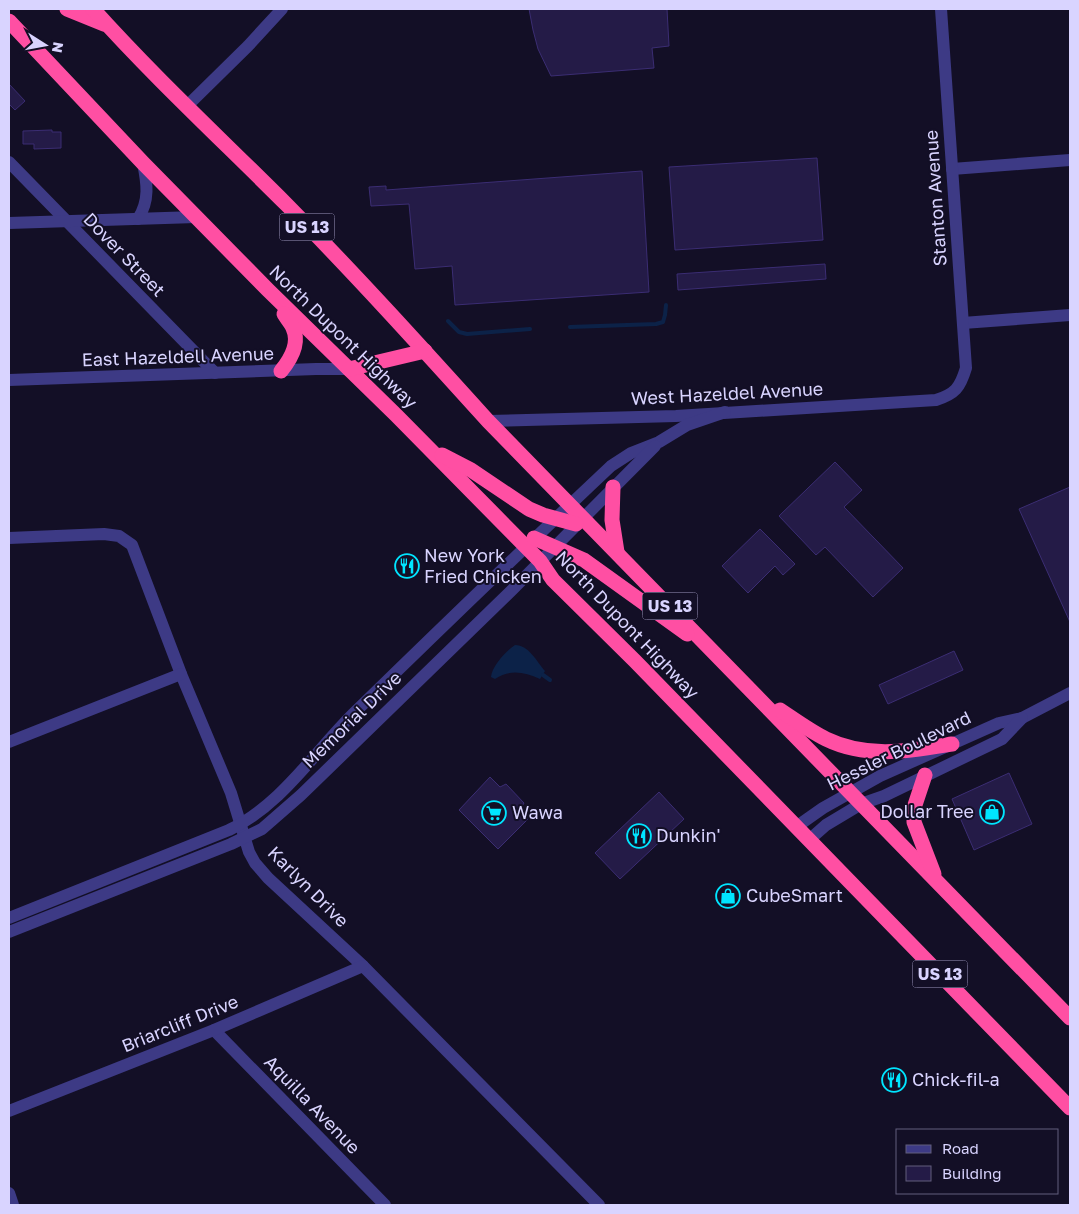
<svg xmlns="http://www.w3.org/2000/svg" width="1079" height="1214" font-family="'Golos Text',sans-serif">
	<rect width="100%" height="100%" fill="#130f26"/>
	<!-- water -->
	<path fill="#0c2248" d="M515,645c14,0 22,17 30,26l-5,8c-16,-7 -30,-10 -45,0l-4,-2c1,-11 15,-26 24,-32z"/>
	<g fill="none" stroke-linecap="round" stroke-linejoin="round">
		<!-- stream -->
		<g stroke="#0c2248" stroke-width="4">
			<path d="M448,321l11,11 8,2 63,-5"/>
			<path d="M570,327l86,-3 7,-2 2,-7 1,-10"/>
			<path d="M543,675l7,5"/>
		</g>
	</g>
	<!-- building -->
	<g fill="#241b47" stroke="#3b2d73">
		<path d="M529,9h138l2,37 -17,2 2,20 -103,8 -13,-27 -5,-19z"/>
		<path d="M9,84l16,17 -10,9 -6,-6z"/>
		<path d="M52,130v2h9v16l-27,1v-5h-11v-13z"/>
		<path d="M817,158l6,82 -148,10 -6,-83z"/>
		<path d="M642,171l7,121 -194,13 -3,-39 -37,3 -6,-65 -38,2 -2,-19 17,-1v4z"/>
		<path d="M825,264l1,15 -148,11 -1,-16z"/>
		<path d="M835,462l27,28 -18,17 59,61 -30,29 -48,-50 -9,8 -37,-39z"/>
		<path d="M1070,487v135l-51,-113z"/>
		<path d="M760,529l35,35 -12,11 -8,-9 -27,27 -26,-27z"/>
		<path d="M954,651l9,19 -75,34 -9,-19z"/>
		<path d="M1009,773l23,51 -58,26 -22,-51z"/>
		<path d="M490,777l10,10 6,-3 18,19 -3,5 9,9 -32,32 -39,-39z"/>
		<path d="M659,792l25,27 -64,60 -25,-26z"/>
	</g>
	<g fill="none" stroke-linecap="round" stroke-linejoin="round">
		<!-- minor -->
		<g stroke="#3d3a85" stroke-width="12">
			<path d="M187,106l61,-60 34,-37"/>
			<path d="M9,162l206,211"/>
			<path d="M952,169l118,-9"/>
			<path d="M138,219c12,-19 9,-36 5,-56"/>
			<path d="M9,223l187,-6"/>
			<path d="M963,323l107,-8"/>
			<path d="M9,380l307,-11h33"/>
			<path d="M488,421l188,-5 260,-16c19,-6 24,-12 30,-32l-25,-359"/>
			<path d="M9,538l95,-4 15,2 13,9 49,129 50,119 18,59 6,11 13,15 95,88 236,239"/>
			<path d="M9,742l172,-68"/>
			<path d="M796,827l27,-19 57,-32 119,-53 23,-5 48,-25"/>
			<path d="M809,840l17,-15 35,-21 23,-8 118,-57 20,-21"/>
			<path d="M9,918l220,-88c52,-25 84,-76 124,-116 85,-83 171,-166 258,-248l20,-13 28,-11 28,-17 38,-13"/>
			<path d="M9,932l222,-88 31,-15 39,-34 211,-205 143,-144"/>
			<path d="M214,1030l171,175"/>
			<path d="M9,1111l205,-81 149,-64"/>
			<path d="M9,1193l4,12"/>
		</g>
		<!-- highway -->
		<g stroke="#ff4fa3" stroke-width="15">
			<path d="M67,9l37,15"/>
			<path d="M93,9c61,68 129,131 194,196 69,70 135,143 201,216l582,597"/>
			<path d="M9,21l134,142 125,127 128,125 144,146 13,19 82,81 435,447"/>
			<path d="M349,369l76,-18"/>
			<path d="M281,371c9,-11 19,-28 12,-43 -2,-5 -6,-9 -9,-14"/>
			<path d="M442,455l29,15 58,39 14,6 33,9"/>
			<path d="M613,487l-1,33 5,32"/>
			<path d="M534,538l50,22 103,74"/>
			<path d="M780,710c15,10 30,21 46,29 41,20 83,12 126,5"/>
			<path d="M925,775l-11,33v14l20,52"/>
		</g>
	</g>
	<!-- icons -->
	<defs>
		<g id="restaurant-ring" transform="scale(1.25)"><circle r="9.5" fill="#130f26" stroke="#00e5ff" stroke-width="1.5"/><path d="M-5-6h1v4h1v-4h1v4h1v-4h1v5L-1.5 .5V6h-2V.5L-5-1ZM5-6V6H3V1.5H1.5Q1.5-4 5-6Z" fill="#00e5ff"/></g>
		<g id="shop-ring" transform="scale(1.25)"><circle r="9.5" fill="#130f26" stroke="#00e5ff" stroke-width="1.5"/><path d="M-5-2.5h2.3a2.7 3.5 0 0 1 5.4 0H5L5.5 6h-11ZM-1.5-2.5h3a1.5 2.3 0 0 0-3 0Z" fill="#00e5ff"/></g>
		<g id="supermarket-ring" transform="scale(1.25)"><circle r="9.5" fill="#130f26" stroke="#00e5ff" stroke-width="1.5"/><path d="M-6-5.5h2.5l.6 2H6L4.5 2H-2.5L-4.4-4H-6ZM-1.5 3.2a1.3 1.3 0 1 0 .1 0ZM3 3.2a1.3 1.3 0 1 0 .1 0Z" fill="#00e5ff"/></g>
	</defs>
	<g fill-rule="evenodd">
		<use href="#restaurant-ring" x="407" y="566"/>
		<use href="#shop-ring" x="992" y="812"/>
		<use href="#supermarket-ring" x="494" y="813"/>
		<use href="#restaurant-ring" x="639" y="836"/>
		<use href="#shop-ring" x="728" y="896"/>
		<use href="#restaurant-ring" x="894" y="1080"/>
	</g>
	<g text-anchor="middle" stroke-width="4" stroke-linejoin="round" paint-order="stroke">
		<!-- shield labels -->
		<g fill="#130f26" stroke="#9e99be" stroke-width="1">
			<rect x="279.5" y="213.5" width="55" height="27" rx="4"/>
			<rect x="642.5" y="592.5" width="55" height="27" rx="4"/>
			<rect x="912.5" y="960.5" width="55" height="27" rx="4"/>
		</g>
		<g font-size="16" font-weight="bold" fill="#d9d4ff">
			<text x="307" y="233">US 13</text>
			<text x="670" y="612">US 13</text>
			<text x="940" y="980">US 13</text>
		</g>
		<!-- street labels -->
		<g font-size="18" fill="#d9d4ff" stroke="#130f26">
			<text transform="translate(936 198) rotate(-94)" y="6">Stanton Avenue</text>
			<text transform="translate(124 255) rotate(46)" y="6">Dover Street</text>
			<text transform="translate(343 337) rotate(44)" y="6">North Dupont Highway</text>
			<text transform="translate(178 357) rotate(-2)" y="6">East Hazeldell Avenue</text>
			<text transform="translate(727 394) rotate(-3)" y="6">West Hazeldel Avenue</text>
			<text transform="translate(627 625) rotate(46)" y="6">North Dupont Highway</text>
			<text transform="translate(352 720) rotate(-44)" y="6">Memorial Drive</text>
			<text transform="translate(899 751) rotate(-26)" y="6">Hessler Boulevard</text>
			<text transform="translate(308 887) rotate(45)" y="6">Karlyn Drive</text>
			<text transform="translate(180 1024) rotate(-22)" y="6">Briarcliff Drive</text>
			<text transform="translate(312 1105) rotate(46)" y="6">Aquilla Avenue</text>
		</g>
		<!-- poi labels -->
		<g font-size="18" fill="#d9d4ff" stroke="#130f26" text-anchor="start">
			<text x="424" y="562">New York<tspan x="424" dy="21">Fried Chicken</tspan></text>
			<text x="974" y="818" text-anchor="end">Dollar Tree</text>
			<text x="512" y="819">Wawa</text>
			<text x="656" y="842">Dunkin'</text>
			<text x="746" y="902">CubeSmart</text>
			<text x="912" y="1086">Chick-fil-a</text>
		</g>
	</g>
	<!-- border -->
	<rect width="1079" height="1214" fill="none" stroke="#d9d4ff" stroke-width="20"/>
	<!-- legend -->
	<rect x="896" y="1129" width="162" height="65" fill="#130f26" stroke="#625e7d"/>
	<rect x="906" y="1145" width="25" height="8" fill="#3d3a85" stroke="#625e7d"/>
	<text x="942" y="1154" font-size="15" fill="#d9d4ff">Road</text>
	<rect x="906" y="1166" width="25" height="15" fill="#241b47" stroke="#625e7d"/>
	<text x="942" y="1179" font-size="15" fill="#d9d4ff">Building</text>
	<!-- north arrow -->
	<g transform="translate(45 45) rotate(101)" stroke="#130f26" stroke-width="4" paint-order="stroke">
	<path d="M0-4L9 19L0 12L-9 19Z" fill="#d9d4ff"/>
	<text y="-8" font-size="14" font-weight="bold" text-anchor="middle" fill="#d9d4ff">N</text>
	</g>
</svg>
